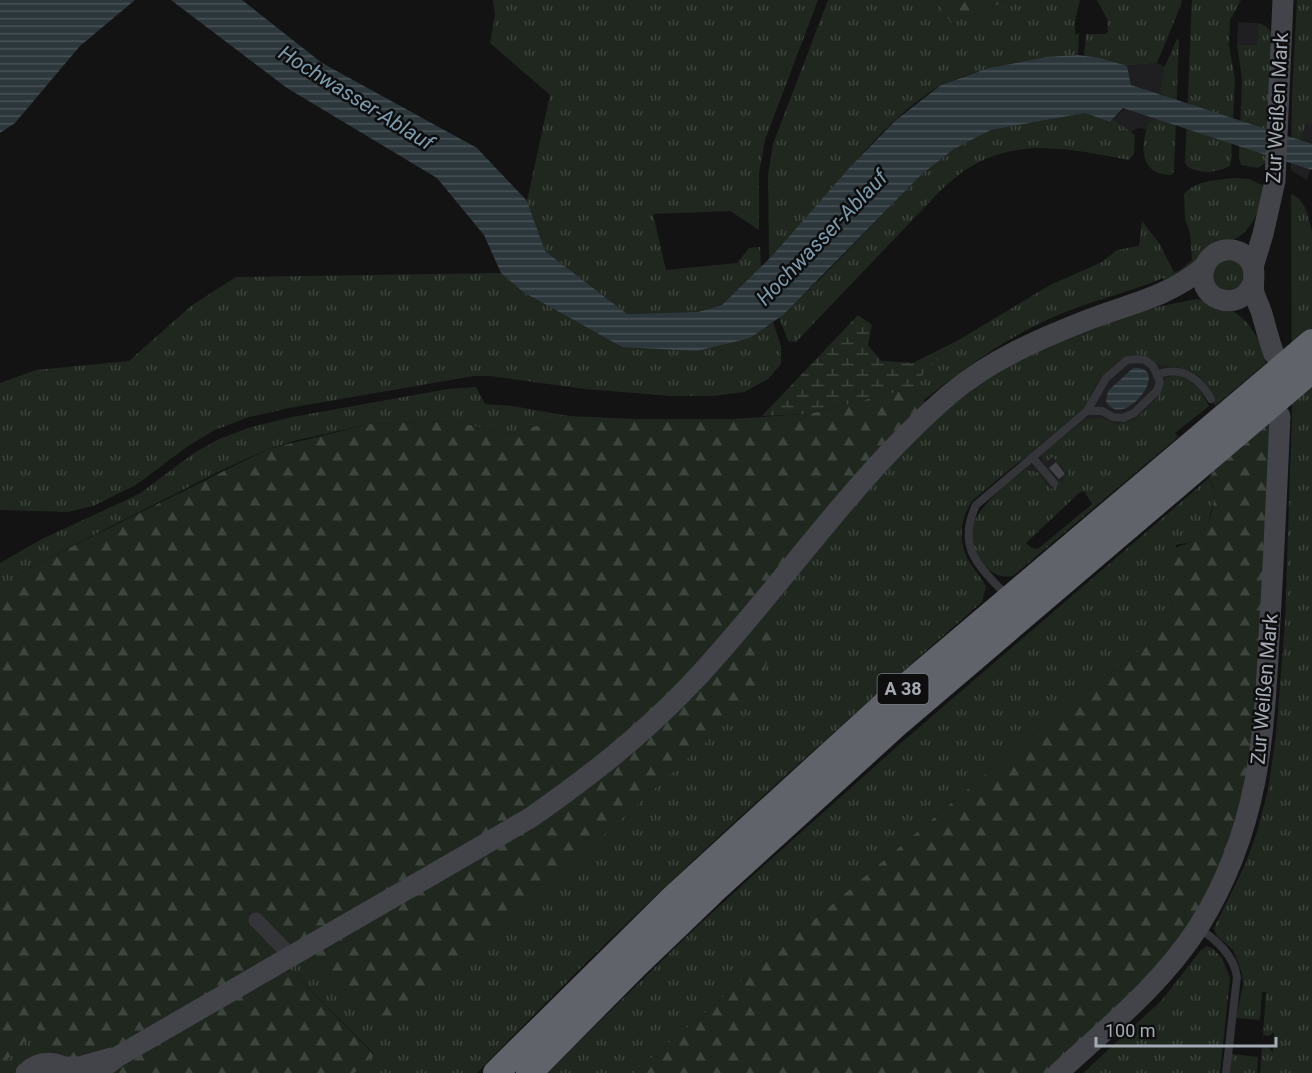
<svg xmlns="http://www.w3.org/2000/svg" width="1312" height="1073" font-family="Roboto,sans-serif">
	<defs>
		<pattern id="grass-tufts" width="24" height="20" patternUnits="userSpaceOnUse" patternTransform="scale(1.5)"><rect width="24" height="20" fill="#1f271f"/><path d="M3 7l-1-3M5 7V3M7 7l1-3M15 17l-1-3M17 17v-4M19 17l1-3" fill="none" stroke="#3d443d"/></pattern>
		<pattern id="forest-firs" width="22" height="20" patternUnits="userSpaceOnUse" patternTransform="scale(1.5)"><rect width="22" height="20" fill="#1f271f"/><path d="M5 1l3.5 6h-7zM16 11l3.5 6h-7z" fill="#3d443d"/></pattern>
		<pattern id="wetland-marsh" width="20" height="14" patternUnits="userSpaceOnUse" patternTransform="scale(1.5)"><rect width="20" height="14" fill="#1f271f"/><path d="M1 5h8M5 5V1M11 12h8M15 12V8" fill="none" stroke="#3d443d"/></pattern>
		<pattern id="water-rules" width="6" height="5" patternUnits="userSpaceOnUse" patternTransform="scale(1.5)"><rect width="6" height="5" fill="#2c373c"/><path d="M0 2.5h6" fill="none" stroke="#485156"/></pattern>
	</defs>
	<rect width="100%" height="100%" fill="#131314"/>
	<!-- built -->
	<g fill="#1f1f21">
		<path d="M1238,22l20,1 -1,22h-20z"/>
		<path d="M1157,63l11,5 -1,29 -8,23 -10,10 -11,-2 -8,5 -17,-14 32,-29 -14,-5 -4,-19z"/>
		<path d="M1306,122l6,2v42l-5,14 -16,-9z"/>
		<path d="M1138,342l25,22 13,3v20l-125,102 -13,-17 -13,-3 -14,-17z"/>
	</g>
	<!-- grass -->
	<g fill="url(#grass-tufts)" fill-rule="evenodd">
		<path d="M493,0h325l-53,140 -6,33v57l-29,-19 -77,3 13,56 71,-7 12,-15 11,-1 1,20 -39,38 -24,7 -71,2 -82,-63 -18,-50 23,-106 -60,-52 5,-27z"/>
		<path d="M828,0h108l15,23 58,-23h71l-5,21v13h4l-1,21c-39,3 -77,8 -113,21 -8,3 -18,6 -26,10 -69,44 -113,117 -170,174l-1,-86 5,-30z"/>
		<path d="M1097,0h85l-1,5 -24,58 -32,3 -25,-8 -16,-2 2,-22h19l3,-2 -1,-13z"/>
		<path d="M1192,0h49l-11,20 -1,25 6,34 -4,82 -1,5c-12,7 -38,9 -45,-3z"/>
		<path d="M1297,0h15v124l-6,-1 -15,48 1,-76z"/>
		<path d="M1258,23l8,3 5,6 -2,128 -11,8 -17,-3 -2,-8 3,-78 -5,-34h20z"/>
		<path d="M1177,39l2,1 -5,131 -2,4c-25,0 -32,-17 -27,-40 1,-4 2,-10 5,-13 3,-2 6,-2 9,-3l6,-23 -5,-5 5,-25z"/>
		<path d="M1085,113l25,9 3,-3 22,16 -1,19 -5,6c-55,-10 -111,-24 -162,9 -9,5 -17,14 -25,20l-146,153 -8,-1 -9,-24 42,-39 101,-104 32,-25 37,-19z"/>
		<path d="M1235,178l14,1 13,6 3,7c-8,23 -13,40 -36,50l-63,42 -3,-6c-31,13 -64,21 -95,33 -54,21 -100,54 -144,89l-9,-13 -153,29 24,-24 95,-31 32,2 44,-22 93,-56 52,-23 15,-12 22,-4 3,-25 17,22 15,29 6,-2 12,-10 -2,-27 -5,-14 -1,-25c12,-14 34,-14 51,-16z"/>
		<path d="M1291,194c15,6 17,22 21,37v842h-52l2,-27 6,1 5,5 1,-20 -5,4 -6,-1 3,-43h-4l-2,28 -24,-2 7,-33 -1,-12 -9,-23 -16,-14 -3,-8 31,-63 12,-33 11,-42 8,-55 9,-113 7,-208z"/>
		<path d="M1223,257l19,4 7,18 -23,16 -16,-13 4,-19z"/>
		<path d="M501,273l22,19 99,55 128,-9 23,-16 8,24v18l-13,15 -24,13 -31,4h-42l-86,-7 -96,-13h-15l-185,32 -40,9 -34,13 -27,16 -52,39 -43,21 -25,6 -68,-2v-127l36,-13 93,-9 62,-55 45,-29z"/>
		<path d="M1196,299c39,6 61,24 70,64l-51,43c-8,-24 -14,-34 -40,-39 -5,-1 -13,-1 -18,-4 -13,-7 -18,-13 -34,-5 -9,5 -21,17 -26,26 -5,8 -7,16 -13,24l-111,92c-14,19 -15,43 -3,63 5,8 12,15 16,24l-4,15c-174,151 -345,305 -505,471h-123l20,-19 -86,-87 22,-13 77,79 381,-428 107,-128 82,-79 74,-48 116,-41z"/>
		<path d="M1175,375c19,4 25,14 34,31l-34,27 3,4 -165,139c-14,2 -23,-3 -32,-14 -31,-39 18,-70 44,-93l13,3 13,17 17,-15 -15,-17 -9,6 -2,-9 44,-35 14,-1 18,6 18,-5 21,-20 9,-21zM1084,491l8,13 -54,45 -6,-1 -6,-5 53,-50z"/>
		<path d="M476,387l9,17 27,2 57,10 -59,18 -58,-13 -82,3 -72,16 -30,9 -46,21 -195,99 -27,19v-25l42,-24 97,-45 55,-41 25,-14 32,-12 41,-10 156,-28z"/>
		<path d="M1209,478l6,16 -8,35 -6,8 -5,4 -20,4 -9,46 6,14 -7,21 -16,16 -134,106 -382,325h-87l144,-141 58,-53 152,-136z"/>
		<path d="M1207,946l6,3 9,9 8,20 -10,95h-137l79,-73 39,-50z"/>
		<path d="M37,1027l23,31 -42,15h-18v-6z"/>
		<path d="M1232,1054l26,3 -1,16h-27z"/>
	</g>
	<!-- forest -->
	<g fill="url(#forest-firs)">
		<path d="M936,0h73l-58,23z"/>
		<path d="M916,387l11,18 -219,250 -63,65 -120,92 -402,231 -42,18 -21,-3 -23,-30 -37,39v-479l27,-19 241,-120 102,-25 82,-3 58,13 59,-18 69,3h94l77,-5z"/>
		<path d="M1271,422l-3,105 -20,258 -36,104 -52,77 -111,107h-415l382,-325 134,-106 16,-17 7,-20 -6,-14 -1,-39c10,-6 30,-10 35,-15 7,-6 15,-37 13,-46 -1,-4 -3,-9 -5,-13l5,-8z"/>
		<path d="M768,605c13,50 -8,78 -39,116l-342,312 -77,-79 197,-114z"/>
		<path d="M288,967l86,88 -20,18h-244z"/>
	</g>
	<!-- wetland -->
	<path fill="url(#wetland-marsh)" d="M858,315l14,10 -4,20 13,16 32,2 44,-22 -33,31 -8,15 -107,27 -47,2z"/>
	<!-- water -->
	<g fill="url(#water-rules)">
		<path d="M0,0h135l-55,46 -65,77 -15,10z"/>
		<path d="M171,0h71l80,63 155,85 50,53 18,50 82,63 71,-2 24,-7 50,-49 79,-90 45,-46 45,-35 48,-17 57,-11 32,-2 22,3 27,8 4,19 181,59v26l-189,-62 -13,14 -25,-9 -94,17 -37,19 -32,25 -139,141 -33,23 -53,13 -75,-4 -99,-55 -22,-19 -17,-38 -47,-57 -150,-90z"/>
		<path d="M1133,368c42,-3 -11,65 -27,33l2,-10z"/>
	</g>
	<!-- building -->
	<path fill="#424347" d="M1056,462l9,12 -6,5 -10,-11z"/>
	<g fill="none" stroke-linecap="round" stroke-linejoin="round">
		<!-- lane -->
		<g stroke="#343539" stroke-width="8">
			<path d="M1158,374c25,-8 41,4 53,25"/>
			<path d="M1032,457l22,26"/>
			<path d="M1007,596c-28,-30 -51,-48 -31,-91l111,-94h15l11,6 10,1 11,-5 23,-22 3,-9 -7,-16 -8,-6 -8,-1 -10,1 -21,18 -19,33"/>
			<path d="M1199,928c17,12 35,27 38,49l-11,96"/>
		</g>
		<!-- street -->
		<path stroke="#343539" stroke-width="15" d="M256,920l35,36"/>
		<!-- secondary -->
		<g stroke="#424449" stroke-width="21">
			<path d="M1253,267l10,-33 12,-53 8,-181"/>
			<path d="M1253,283c-14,34 -61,14 -48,-17 3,-9 12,-15 21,-16 9,-1 19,3 24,11 7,10 2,20 4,32 2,7 6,14 8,21 4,14 7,27 12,40"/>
			<path d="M65,1067h14l32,-9"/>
			<path d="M26,1073c14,-14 33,-12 46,0"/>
			<path d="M96,1073l21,-16 413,-239c60,-42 109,-80 160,-133 90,-95 161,-206 260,-291 40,-34 91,-56 140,-75 42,-16 78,-22 114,-52"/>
			<path d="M1058,1073c50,-46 104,-89 141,-147 62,-100 65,-193 71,-306 4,-67 7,-136 10,-204"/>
		</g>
		<!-- highway -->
		<g stroke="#60636a" stroke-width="26">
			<path d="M496,1073l179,-177 209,-191 428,-363"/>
			<path d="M529,1073l107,-108 76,-73 187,-170 413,-352"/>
		</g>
	</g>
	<g text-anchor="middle" stroke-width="5" stroke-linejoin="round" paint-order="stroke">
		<!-- shield labels -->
		<rect fill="#0e0e0f" stroke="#777c82" stroke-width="1.5" x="877.5" y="674" width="51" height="30" rx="4.5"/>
		<g font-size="18" font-weight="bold" fill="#a4abb4">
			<text x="903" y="695">A 38</text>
		</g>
		<!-- street labels -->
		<g font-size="20" fill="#a4abb4" stroke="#0e0e0f">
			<text transform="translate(1277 108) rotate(-87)" y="7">Zur Weißen Mark</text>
			<text transform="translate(1264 689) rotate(-85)" y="7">Zur Weißen Mark</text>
		</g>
		<!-- water labels -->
		<g font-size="21" font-style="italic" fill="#7c9caf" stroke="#0e0e0f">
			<text transform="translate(356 98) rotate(32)" y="7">Hochwasser-Ablauf</text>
			<text transform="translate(822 238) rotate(-46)" y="7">Hochwasser-Ablauf</text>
		</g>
	</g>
	<!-- scale -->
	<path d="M1096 1037v9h180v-9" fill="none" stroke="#a4abb4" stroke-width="3"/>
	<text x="1105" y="1037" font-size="18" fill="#a4abb4" stroke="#0e0e0f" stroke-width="4.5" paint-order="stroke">100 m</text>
</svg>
